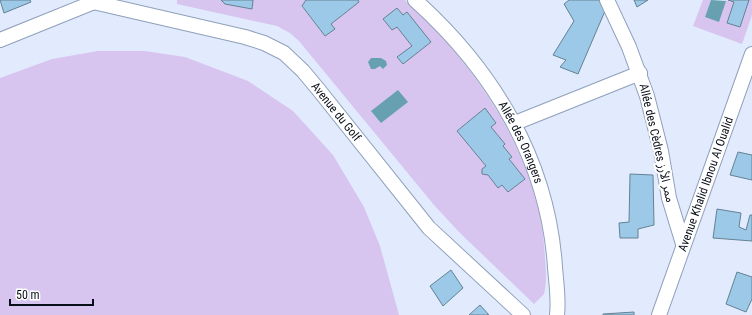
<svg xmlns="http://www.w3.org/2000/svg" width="752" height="315" font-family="'Roboto Condensed','Noto Sans Arabic',sans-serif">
	<rect width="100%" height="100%" fill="#e1ebfd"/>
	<!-- green -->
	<g fill="#d7c4ef" fill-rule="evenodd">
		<path d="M177,0h44l31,8 1,-8h53l-4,7 23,29 9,-7 -3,-5 28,-22 -1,-2h47c70,63 137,161 140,258 1,12 2,24 -1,36l-10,10 -75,-72 -25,-27 -135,-164 -9,-8 -13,-7 -100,-22zM407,12l23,30 -27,22 -5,-7 14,-11 -15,-19 -5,3 -9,-11 20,-4zM485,108l11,14 -5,5 14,17 -2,2 9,11 -3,2 16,20 -17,13 -6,-7 -4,3 -10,-13 -6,-1v-5l4,-3 -29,-35z"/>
		<path d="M703,0h8l-6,17 21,-16 -3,-1 11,2 -7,21 13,4 9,-27h3v15l-10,29 -49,-18z"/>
		<path d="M98,51h47l40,6 63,24 45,30 40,44 31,52 16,39 19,69h-399v-237l52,-19z"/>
	</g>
	<!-- water -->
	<g fill="#67a1af">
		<path d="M711,0l15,1 -7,21 -14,-5z"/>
		<path d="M371,58h10l5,3 1,4 -4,4 -3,-3 -5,3h-4l-3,-7z"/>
		<path d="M398,90l10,12 -27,21 -10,-12z"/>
	</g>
	<!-- building -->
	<g fill="#9cc9e7" stroke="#658194">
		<path d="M0,0h30l1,2 -27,11z"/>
		<path d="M221,0h32l-1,9 -27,-5z"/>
		<path d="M306,0h52l1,2 -28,22 4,5 -10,7 -23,-30z"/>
		<path d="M569,0h30l6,11 -27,63 -18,-7 6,-7 -13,-5 21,-34 -10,-17z"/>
		<path d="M634,0h14l-11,7z"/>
		<path d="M728,0h21l-9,27 -13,-4 7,-21z"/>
		<path d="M397,8l6,7 4,-3 24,30 -28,22 -6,-7 15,-11 -15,-19 -5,3 -9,-11z"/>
		<path d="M485,108l11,15 -5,4 14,17 -2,2 9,11 -3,2 16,20 -17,13 -6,-7 -4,3 -10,-13 -6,-1v-5l4,-3 -29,-35z"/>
		<path d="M738,152l14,3v25l-22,-5z"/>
		<path d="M630,174l23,1 1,50 -16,4v9h-18l-1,-15 10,-1z"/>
		<path d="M717,209l24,4 -2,14 7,3 4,-15h2v26l-39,-3z"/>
		<path d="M451,270l12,18 -20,18 -13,-20z"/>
		<path d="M737,272l15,5v22l-6,13 -20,-8z"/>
		<path d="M480,305l9,10h-20z"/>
		<path d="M634,312v3h-31v-1z"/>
	</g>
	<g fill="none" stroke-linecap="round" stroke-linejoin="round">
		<!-- minor casing -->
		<g stroke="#8fa0bb" stroke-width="16">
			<g id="minor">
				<path id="s1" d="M415,0c78,70 133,160 140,267 1,15 4,32 2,48"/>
				<path d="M607,0l22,47 18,49 14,55 8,47 14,46"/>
				<path id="s2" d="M93,2l152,35 19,6 20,10 19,18 15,18 111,139 94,87"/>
				<path d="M0,40l99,-40"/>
				<path d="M515,123l125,-50"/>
				<path id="s3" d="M659,315l93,-261"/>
			</g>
		</g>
		<!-- minor -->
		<use href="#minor" stroke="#fff" stroke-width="14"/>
	</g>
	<g text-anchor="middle" stroke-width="4" stroke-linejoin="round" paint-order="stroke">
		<!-- street labels -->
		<g font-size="12" fill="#090f18" stroke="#fff">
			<text dy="4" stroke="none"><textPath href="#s2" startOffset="277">Avenue du Golf</textPath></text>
			<text dy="4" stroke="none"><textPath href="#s1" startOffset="179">Allée des Orangers</textPath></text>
			<text transform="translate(657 143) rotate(77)" y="4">Allée des Cèdres ممر الأرز</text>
			<text dy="4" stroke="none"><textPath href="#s3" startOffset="139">Avenue Khalid Ibnou Al Oualid</textPath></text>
		</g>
	</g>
	<!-- scale -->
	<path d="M10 299v6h83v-6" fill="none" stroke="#090f18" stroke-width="2"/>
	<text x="16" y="299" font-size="12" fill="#090f18" stroke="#ffffff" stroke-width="3" paint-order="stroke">50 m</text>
</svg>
